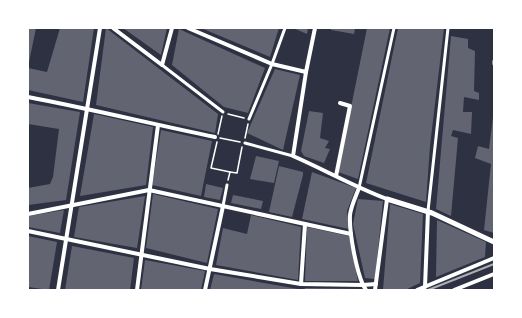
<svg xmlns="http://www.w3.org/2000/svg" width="522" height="318" font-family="Arial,sans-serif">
	<rect width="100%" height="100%" fill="#2d3142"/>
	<!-- building -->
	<g fill="#626471">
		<path d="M28,28h8l-7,34h-1z"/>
		<path d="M60,28h34l-11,74 -55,-12v-22l19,4z"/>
		<path d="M106,28l112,86 -3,19 -119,-28z"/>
		<path d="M123,28h44l-6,27z"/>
		<path d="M201,28h78l-9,29z"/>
		<path d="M293,28h15l-1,6z"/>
		<path d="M331,28h24l-1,6 -23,-4z"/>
		<path d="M367,28h23l-32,151 -20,-7z"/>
		<path d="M398,28h46l-14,118 -4,56 -60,-19z"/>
		<path d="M179,29l86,39 -17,45 -24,-6 -52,-42z"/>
		<path d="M451,36l17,3v9l7,3 -1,40 5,2v7l-15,-3 -1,15h9l-1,22 -18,-4 -2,6 7,2 -7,78 -15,-7z"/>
		<path d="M275,69l25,6 -17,75 -36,-17z"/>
		<path d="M28,103l52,9 -14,88 -38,5v-17l22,-4 3,-7 6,-48 -31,-5z"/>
		<path d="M309,111l14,2 -3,25 9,3 -4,7 5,1 -6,14 -20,-7 -3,-5z"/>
		<path d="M94,114l59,13 -7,58 -66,11z"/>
		<path d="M493,117h1v116l-10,-3 7,-66 -16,-6 3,-12 11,3z"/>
		<path d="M161,130l51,11 -11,55 -49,-11z"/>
		<path d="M256,156l23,5 -5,22 -24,-4z"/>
		<path d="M279,166l24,6v3l-11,42 -23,-5z"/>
		<path d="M312,172l44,16 -9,23 2,18 -47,-10z"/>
		<path d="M206,184l17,4 -3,12 -16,-3z"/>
		<path d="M153,194l65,15 -11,54 -61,-15z"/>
		<path d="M233,195l30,6 -2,8 -30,-6z"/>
		<path d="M145,196l-8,52 -63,-11 5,-30z"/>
		<path d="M358,199l25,2 -8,78 -10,-1 -12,-54z"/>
		<path d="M390,204l33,10 -3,69 -15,7h-22z"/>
		<path d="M64,210l-4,23 -32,-6v-11z"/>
		<path d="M251,215l50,12 -3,53 -82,-15 7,-37 24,6z"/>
		<path d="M437,220l49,22 -1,15 -49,20z"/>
		<path d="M307,227l42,9 9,45h-53z"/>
		<path d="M28,236l29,6 -8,48 -21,-3z"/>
		<path d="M72,246l62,12 -4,32h-65z"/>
		<path d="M145,260l60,11 -4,19h-60z"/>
		<path d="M214,274l84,15v1h-88z"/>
		<path d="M305,288l57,1 1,1h-59z"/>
	</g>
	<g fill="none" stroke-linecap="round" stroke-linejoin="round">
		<!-- path -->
		<g stroke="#fff" stroke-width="1.5">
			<path d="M228,114l16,4"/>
			<path d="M218,134l4,-18"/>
			<path d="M220,138l20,4"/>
			<path d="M245,138l3,-14"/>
			<path d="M217,142l-6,26 19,4 -2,8"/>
			<path d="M230,172l7,1 5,-26"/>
		</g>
		<!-- pedestrian -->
		<g stroke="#fff" stroke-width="3">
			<path d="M494,61v3"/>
			<path d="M162,65l61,47"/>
			<path d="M249,119l23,-55 13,-36"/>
			<path d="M245,143l48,13"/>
			<path d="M359,188l35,-160"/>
			<path d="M223,206l4,-21"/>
			<path d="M428,211l20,-183"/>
		</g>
		<!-- minor -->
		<g stroke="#fff" stroke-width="4">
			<path d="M113,28l49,37 10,-37"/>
			<path d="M188,28l84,36 34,8"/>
			<path d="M315,28l-9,44 -13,84c32,14 62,31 94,43l-12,91"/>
			<path d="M28,97c63,12 124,27 187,40"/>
			<path d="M336,176l14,-70 -10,-3"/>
			<path d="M359,188c-3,8 -8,18 -9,27 -1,17 6,54 13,70l13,-1"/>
			<path d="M28,214l121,-24 202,44"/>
			<path d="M28,231l182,38 91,15 62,1 3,5"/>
			<path d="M301,284l4,-60"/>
			<path d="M425,287l3,-76"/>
			<path d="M58,290l42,-262"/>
			<path d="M137,290l21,-165"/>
			<path d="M205,290l18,-84"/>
			<path d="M417,290l77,-32"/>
			<path d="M454,290l40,-16"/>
		</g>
		<!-- tertiary -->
		<path stroke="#fff" stroke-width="5" d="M387,199l45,14 62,29"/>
		<!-- rail -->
		<path stroke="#abadb3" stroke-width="2" d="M428,290l66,-26"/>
	</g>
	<!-- border -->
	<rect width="522" height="318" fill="none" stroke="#ffffff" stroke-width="58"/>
</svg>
